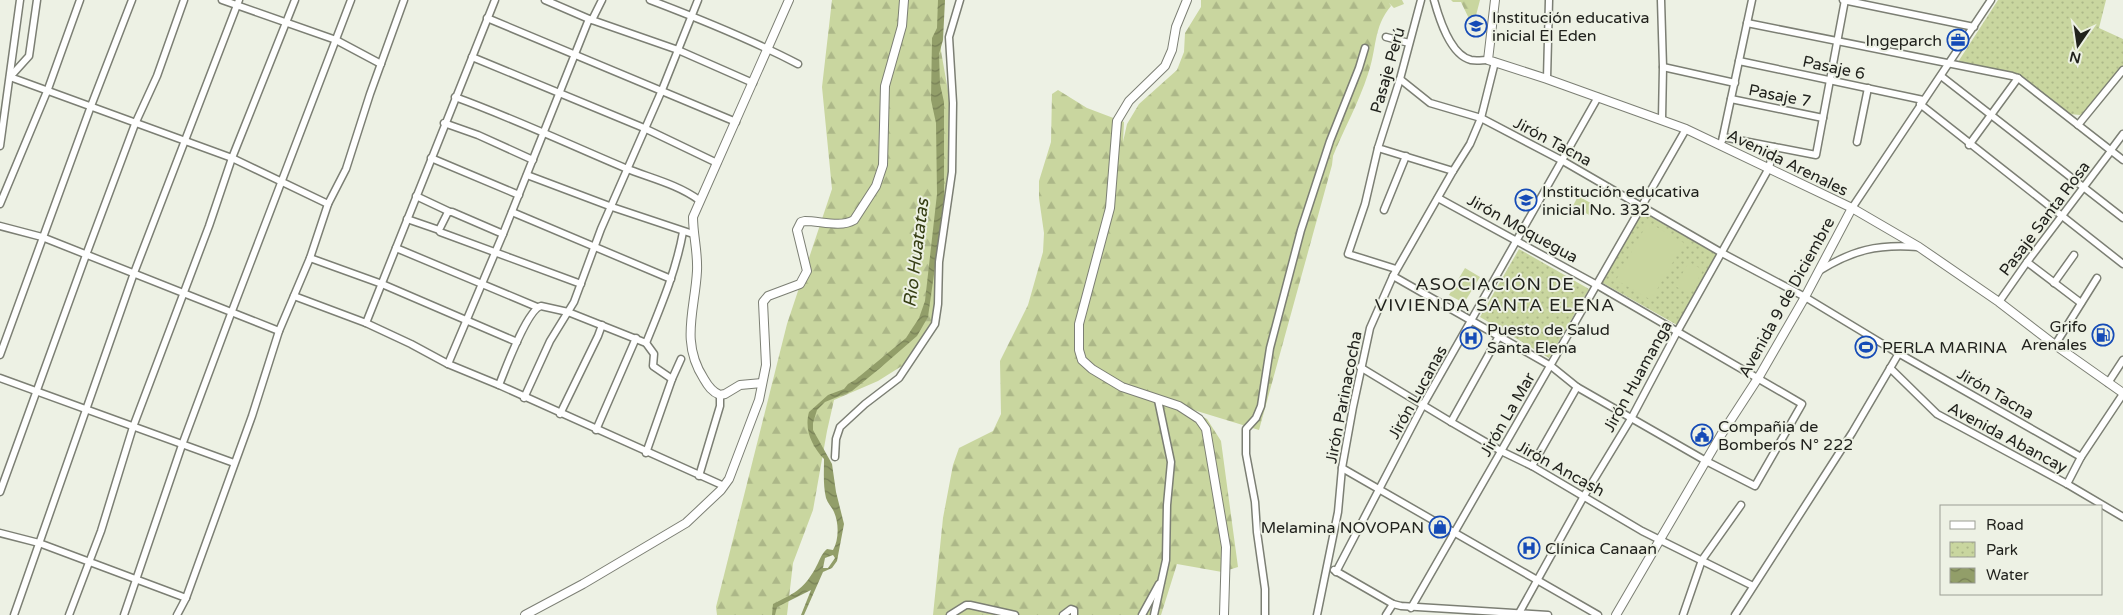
<svg xmlns="http://www.w3.org/2000/svg" width="2123" height="615" font-family="'Varela Round',sans-serif">
	<defs>
		<pattern id="forest-firs" width="22" height="20" patternUnits="userSpaceOnUse" patternTransform="scale(1.25)"><rect width="22" height="20" fill="#c9d69f"/><path d="M5 1l3.5 6h-7zM16 11l3.5 6h-7z" fill="#acb788"/></pattern>
		<pattern id="park-dots" width="8" height="8" patternUnits="userSpaceOnUse" patternTransform="scale(1.25)"><rect width="8" height="8" fill="#c9d69f"/><path d="M2 2h.1M6 6h.1" fill="none" stroke="#acb788" stroke-width="1.8" stroke-linecap="round"/></pattern>
		<pattern id="water-waves" width="16" height="10" patternUnits="userSpaceOnUse" patternTransform="scale(1.25)"><rect width="16" height="10" fill="#929e69"/><path d="M0 5q4-4 8 0t8 0" fill="none" stroke="#778056"/></pattern>
	</defs>
	<rect width="100%" height="100%" fill="#edf1e4"/>
	<!-- forest -->
	<g fill="url(#forest-firs)">
		<path d="M832,0h113l-5,30 1,21 10,57 2,40 -18,172 -30,44 -27,17 -44,19 -7,31 -14,79 -20,53 -6,52h-70l-1,-8 71,-283 45,-135 -10,-102z"/>
		<path d="M1201,0h201l2,4 -10,4 -5,-5 2,3c-18,21 -14,43 -23,68 -9,28 -24,55 -35,82l-1,9 -73,265 -72,-22 20,11 14,22 17,126 -16,5 -45,-8 -16,51h-228l10,-97 10,-53 6,-17 34,-17 8,-17 -1,-53 28,-56 15,-53 1,-19 -5,-35v-17l12,-39 1,-48 6,-4 29,18 37,14 -1,20 4,-18 12,-20 38,-34 7,-18 1,-19 16,-26z"/>
		<path d="M1451,0h29l-7,27 -12,-25h-8z"/>
	</g>
	<!-- park -->
	<g fill="url(#park-dots)">
		<path d="M1998,0h108l-7,28 24,11v27l-38,47 -5,2 -11,-1 -49,-38 -62,-14z"/>
		<path d="M1642,212l76,43 -41,70 -76,-43z"/>
		<path d="M1519,249l70,40 -40,69 -69,-41z"/>
	</g>
	<!-- pitch -->
	<g fill="#c9d69f">
		<path d="M1578,196l18,10 -5,10 -18,-10z"/>
		<path d="M1648,222l36,21 -33,57 -35,-20z"/>
		<path d="M1689,262l14,8 -13,24 -15,-8z"/>
		<path d="M1465,268l15,9 -16,26 -15,-8z"/>
	</g>
	<!-- water -->
	<g fill="url(#water-waves)" fill-rule="evenodd">
		<path d="M938,0h7l-2,40 -4,14 1,30 4,18v101l-16,114 -11,19 -38,33 -27,22 -27,11 -8,8 -4,13v7l19,34 4,28 8,32 -7,37 -5,7 -9,4 -19,43h-3l10,-25 -34,17 -2,8h-3l1,-11c20,-10 30,-14 42,-35 4,-7 6,-15 12,-20l6,1c6,-10 6,-27 1,-38 -2,-5 -6,-8 -8,-14 -3,-13 -2,-25 -2,-39 -12,-13 -20,-29 -15,-47l19,-17 16,-6 4,-5 7,-4 51,-42 13,-20 6,-17 12,-107 -1,-71 -5,-23 1,-62 5,-10zM833,555l2,3 -7,10h-5l2,-10z"/>
		<path d="M1859,339l17,10 -3,7 -18,-11z"/>
	</g>
	<g fill="none" stroke-linecap="round" stroke-linejoin="round">
		<!-- minor casing -->
		<g stroke="#7c7f74" stroke-width="9">
			<g id="minor">
				<path d="M37,0l-8,56 -19,21 222,81 96,46"/>
				<path d="M222,0l114,40 45,24"/>
				<path d="M545,0l44,19 89,31 75,33"/>
				<path d="M650,0c50,19 100,39 148,64"/>
				<path d="M1421,0l-21,79 -22,69 75,23"/>
				<path d="M1434,0c5,18 16,55 37,60 5,1 12,0 17,0"/>
				<path d="M1661,0l2,67 -1,52"/>
				<path d="M1843,0l131,27"/>
				<path d="M487,18l249,104"/>
				<path d="M592,20l10,-20"/>
				<path d="M1747,23l265,53 6,2 105,82"/>
				<path d="M1386,37l23,6"/>
				<path d="M472,57l172,71 73,35"/>
				<path d="M1739,61l184,39"/>
				<path d="M1663,67l72,16"/>
				<path d="M1941,76l182,142"/>
				<path d="M1400,79l30,24 51,15 82,43 159,92 83,44 86,52 190,108"/>
				<path d="M1547,79l2,-79"/>
				<path d="M455,97c58,21 113,47 170,71 25,10 52,16 74,32"/>
				<path d="M1731,99l92,19"/>
				<path d="M1920,104l203,160"/>
				<path d="M444,123l34,12 55,25"/>
				<path d="M2078,125l45,-55"/>
				<path d="M1723,137l93,18 29,-155"/>
				<path d="M1722,141l30,-141"/>
				<path d="M1857,142l11,-54"/>
				<path d="M1969,145l49,-67"/>
				<path d="M0,146l20,-146"/>
				<path d="M1378,148l-13,56 -17,50 48,15"/>
				<path d="M2111,150l12,-16"/>
				<path d="M431,158l88,37"/>
				<path d="M527,175l85,32 81,27"/>
				<path d="M416,196l34,16"/>
				<path d="M0,204l48,-115 32,-89"/>
				<path d="M1852,208l139,-208"/>
				<path d="M1384,210l22,-54"/>
				<path d="M512,212l159,67"/>
				<path d="M407,219l32,11"/>
				<path d="M0,226l42,11 237,94"/>
				<path d="M503,234l-51,-22h-4l-9,18 1,2 141,52"/>
				<path d="M396,248l141,59"/>
				<path d="M310,258l72,26 135,58"/>
				<path d="M2027,262l54,41"/>
				<path d="M1819,271c34,-21 58,-27 99,-24"/>
				<path d="M1393,276l158,90 26,21 129,74 49,25 47,-82 -205,-119 -159,-87"/>
				<path d="M2054,283l20,-28"/>
				<path d="M294,296l72,27 45,21 37,20 51,21 225,101"/>
				<path d="M1999,302l28,-40 84,-111"/>
				<path d="M366,323l129,-323"/>
				<path d="M646,343c15,-37 30,-72 37,-111"/>
				<path d="M2055,345l42,-67"/>
				<path d="M0,355l91,-249 41,-106"/>
				<path d="M448,364l55,-130 86,-215"/>
				<path d="M1360,367l91,55 50,29 31,15 110,65 111,55"/>
				<path d="M1890,368l47,46 130,70 56,33"/>
				<path d="M0,378l234,85"/>
				<path d="M2108,383l15,-23"/>
				<path d="M499,385c6,-15 28,-75 42,-79l27,6 78,31 8,11 -1,12 19,13 9,-20"/>
				<path d="M524,398l26,-57 24,-39 27,-73 61,-139 36,-90"/>
				<path d="M560,414l38,-78 4,-11"/>
				<path d="M1451,422l48,-86"/>
				<path d="M596,430l40,-92"/>
				<path d="M646,453l26,-74"/>
				<path d="M835,457l1,-18 4,-12 25,-23 34,-26 36,-54 3,-20 1,-42 13,-90 1,-69 -4,-66 11,-37"/>
				<path d="M1532,466l45,-79"/>
				<path d="M1342,468l256,147"/>
				<path d="M699,476l21,-70v-11"/>
				<path d="M2067,484l14,-27 42,-63"/>
				<path d="M0,492l86,-237 49,-131 22,-48 27,-76"/>
				<path d="M0,533l39,10 147,55"/>
				<path d="M1334,570l59,34 8,2 147,9"/>
				<path d="M1336,572l87,-167 175,-308"/>
				<path d="M1411,608l275,-479"/>
				<path d="M14,615l120,-342 105,-273"/>
				<path d="M69,615l32,-84 32,-104 76,-201 23,-68 63,-158"/>
				<path d="M124,615l58,-170 50,-134 119,-311"/>
				<path d="M177,615l9,-17 66,-182 27,-85 31,-73 18,-54 18,-35 24,-75 34,-94"/>
				<path d="M950,615l16,-10h4l45,10"/>
				<path d="M1063,615l8,-6 3,1v5"/>
				<path d="M1142,615l17,-31"/>
				<path d="M1154,615l12,-55 1,-55 4,-43 -13,-62"/>
				<path d="M1265,615v-26l-8,-57 -2,-30 -9,-48v-25l10,-11 5,-12 9,-58 31,-118 29,-89 29,-73 6,-20"/>
				<path d="M1317,615l21,-103 4,-44 11,-61 17,-79 23,-52 60,-105 17,-27 11,-26 14,-56"/>
				<path d="M1386,615l7,-11"/>
				<path d="M1518,615l66,-119 48,-79 45,-85 92,-164 5,-21"/>
				<path d="M1683,615l19,-55 39,-55"/>
				<path d="M1735,615l117,-182 47,-80"/>
			</g>
		</g>
		<!-- major casing -->
		<g stroke="#7c7f74" stroke-width="10">
			<g id="major">
				<path d="M1187,0l-11,27 -4,23 -7,16 -36,35 -12,20 -7,87 -31,116v26l3,10 10,9 30,18 57,19 20,13 7,10 20,118 -2,68"/>
				<path d="M1495,0l-7,60 59,19 139,50 166,79 67,39 80,55 56,43 68,48"/>
				<path d="M762,383l-22,2 -15,9 -5,1c-8,-3 -12,-9 -16,-16 -24,-37 -9,-69 -7,-108 1,-19 -4,-36 -4,-54l96,-217"/>
				<path d="M525,615l58,-31 103,-61 35,-33 8,-11 30,-79 7,-35 -3,-63 5,-6 32,-12 7,-13 -10,-41 4,-8 4,-1c16,0 35,7 49,-1l22,-34 7,-21 2,-79 17,-60 2,-26"/>
				<path d="M1616,615l105,-180 39,-60 45,-78 47,-89"/>
			</g>
		</g>
		<!-- minor -->
		<use href="#minor" stroke="#fff" stroke-width="6"/>
		<!-- major -->
		<use href="#major" stroke="#fff" stroke-width="8"/>
	</g>
	<!-- icons -->
	<defs>
		<g id="school-ring" transform="scale(1.125)"><circle r="9.5" fill="#edf1e4" stroke="#154bb7" stroke-width="1.5"/><path d="M0-5L7-2L0 1L-7-2ZM-4 1L0 2.5L4 1V4Q0 6-4 4Z" fill="#154bb7"/></g>
		<g id="office-ring" transform="scale(1.125)"><circle r="9.5" fill="#edf1e4" stroke="#154bb7" stroke-width="1.5"/><path d="M-6-3h4V-5.5h4V-3h4V5H-6ZM-1-4.5V-3h2v-1.5ZM-6 0V1H6V0Z" fill="#154bb7"/></g>
		<g id="fuel-ring" transform="scale(1.125)"><circle r="9.5" fill="#edf1e4" stroke="#154bb7" stroke-width="1.5"/><path d="M-5.5-6h7V0h2V4h1.3V-2.5L3-4.5l.8-.8L6-3V5H2.5V1h-1V6h-7ZM-4.2-4.7v3.2H.2V-4.7Z" fill="#154bb7"/></g>
		<g id="hospital-ring" transform="scale(1.125)"><circle r="9.5" fill="#edf1e4" stroke="#154bb7" stroke-width="1.5"/><path d="M-5-5h3v3.5h4V-5h3V5h-3V1.5h-4V5h-3Z" fill="#154bb7"/></g>
		<g id="stadium-ring" transform="scale(1.125)"><circle r="9.5" fill="#edf1e4" stroke="#154bb7" stroke-width="1.5"/><path d="M0-5a6.5 5 0 1 0 0 10a6.5 5 0 1 0 0-10ZM-3.5-1.8h7v3.6h-7Z" fill="#154bb7"/></g>
		<g id="civic-ring" transform="scale(1.125)"><circle r="9.5" fill="#edf1e4" stroke="#154bb7" stroke-width="1.5"/><path d="M-.6-6.5H3V-4.5H.6V-3L4-1V1h2V6H-6V1h2V-1L-.6-3ZM-1.2 2.5V6h2.4V2.5Z" fill="#154bb7"/></g>
		<g id="shop-ring" transform="scale(1.125)"><circle r="9.5" fill="#edf1e4" stroke="#154bb7" stroke-width="1.5"/><path d="M-5-2.5h2.3a2.7 3.5 0 0 1 5.4 0H5L5.5 6h-11ZM-1.5-2.5h3a1.5 2.3 0 0 0-3 0Z" fill="#154bb7"/></g>
	</defs>
	<g fill-rule="evenodd">
		<use href="#school-ring" x="1476" y="26"/>
		<use href="#office-ring" x="1958" y="40"/>
		<use href="#school-ring" x="1526" y="200"/>
		<use href="#fuel-ring" x="2103" y="335"/>
		<use href="#hospital-ring" x="1471" y="338"/>
		<use href="#stadium-ring" x="1866" y="347"/>
		<use href="#civic-ring" x="1702" y="435"/>
		<use href="#shop-ring" x="1440" y="527"/>
		<use href="#hospital-ring" x="1529" y="548"/>
	</g>
	<g text-anchor="middle" stroke-width="4" stroke-linejoin="round" paint-order="stroke">
		<!-- poi labels -->
		<g font-size="16" fill="#21221d" stroke="#edf1e4" text-anchor="start">
			<text x="1492" y="23">Institución educativa<tspan x="1492" dy="18">inicial El Eden</tspan></text>
			<text x="1942" y="46" text-anchor="end">Ingeparch</text>
			<text x="1542" y="197">Institución educativa<tspan x="1542" dy="18">inicial No. 332</tspan></text>
			<text x="2087" y="332" text-anchor="end">Grifo<tspan x="2087" dy="18">Arenales</tspan></text>
			<text x="1487" y="335">Puesto de Salud<tspan x="1487" dy="18">Santa Elena</tspan></text>
			<text x="1882" y="353">PERLA MARINA</text>
			<text x="1718" y="432">Compañia de<tspan x="1718" dy="18">Bomberos N° 222</tspan></text>
			<text x="1424" y="533" text-anchor="end">Melamina NOVOPAN</text>
			<text x="1545" y="554">Clínica Canaan</text>
		</g>
		<!-- street labels -->
		<g font-size="16" fill="#21221d" stroke="#edf1e4">
			<text transform="translate(1834 67) rotate(12)" y="6">Pasaje 6</text>
			<text transform="translate(1387 70) rotate(-74)" y="6">Pasaje Perú</text>
			<text transform="translate(1780 95) rotate(11)" y="6">Pasaje 7</text>
			<text transform="translate(1553 141) rotate(28)" y="6">Jirón Tacna</text>
			<text transform="translate(1788 162) rotate(26)" y="6">Avenida Arenales</text>
			<text transform="translate(2044 218) rotate(-53)" y="6">Pasaje Santa Rosa</text>
			<text transform="translate(1523 228) rotate(29)" y="6">Jirón Moquegua</text>
			<text transform="translate(1786 297) rotate(-61)" y="6">Avenida 9 de Diciembre</text>
			<text transform="translate(1637 376) rotate(-61)" y="6">Jirón Huamanga</text>
			<text transform="translate(1417 392) rotate(-61)" y="6">Jirón Lucanas</text>
			<text transform="translate(1996 393) rotate(30)" y="6">Jirón Tacna</text>
			<text transform="translate(1343 397) rotate(-79)" y="6">Jirón Parinacocha</text>
			<text transform="translate(1507 414) rotate(-60)" y="6">Jirón La Mar</text>
			<text transform="translate(2008 437) rotate(28)" y="6">Avenida Abancay</text>
			<text transform="translate(1561 468) rotate(29)" y="6">Jirón Ancash</text>
		</g>
		<!-- water labels -->
		<g font-size="18" font-style="italic" fill="#363e14" stroke="#edf1e4">
			<text transform="translate(916 253) rotate(-83)" y="6">Rio Huatatas</text>
		</g>
		<!-- neighbourhood labels -->
		<g font-size="18" letter-spacing="1" fill="#21221d" stroke="#edf1e4">
			<text x="1495" y="290">ASOCIACIÓN DE<tspan x="1495" dy="21">VIVIENDA SANTA ELENA</tspan></text>
		</g>
	</g>
	<!-- legend -->
	<rect x="1940" y="505" width="162" height="90" fill="#edf1e4" stroke="#9b9e94"/>
	<rect x="1950" y="521" width="25" height="8" fill="#ffffff" stroke="#9b9e94"/>
	<text x="1986" y="530" font-size="15" fill="#21221d">Road</text>
	<rect x="1950" y="542" width="25" height="15" fill="url(#park-dots)" stroke="#9b9e94"/>
	<text x="1986" y="555" font-size="15" fill="#21221d">Park</text>
	<rect x="1950" y="568" width="25" height="15" fill="url(#water-waves)" stroke="#9b9e94"/>
	<text x="1986" y="580" font-size="15" fill="#21221d">Water</text>
	<!-- north arrow -->
	<g transform="translate(2078 45) rotate(193)" stroke="#edf1e4" stroke-width="4" paint-order="stroke">
	<path d="M0-4L9 19L0 12L-9 19Z" fill="#21221d"/>
	<text y="-8" font-size="14" font-weight="bold" text-anchor="middle" fill="#21221d">N</text>
	</g>
</svg>
